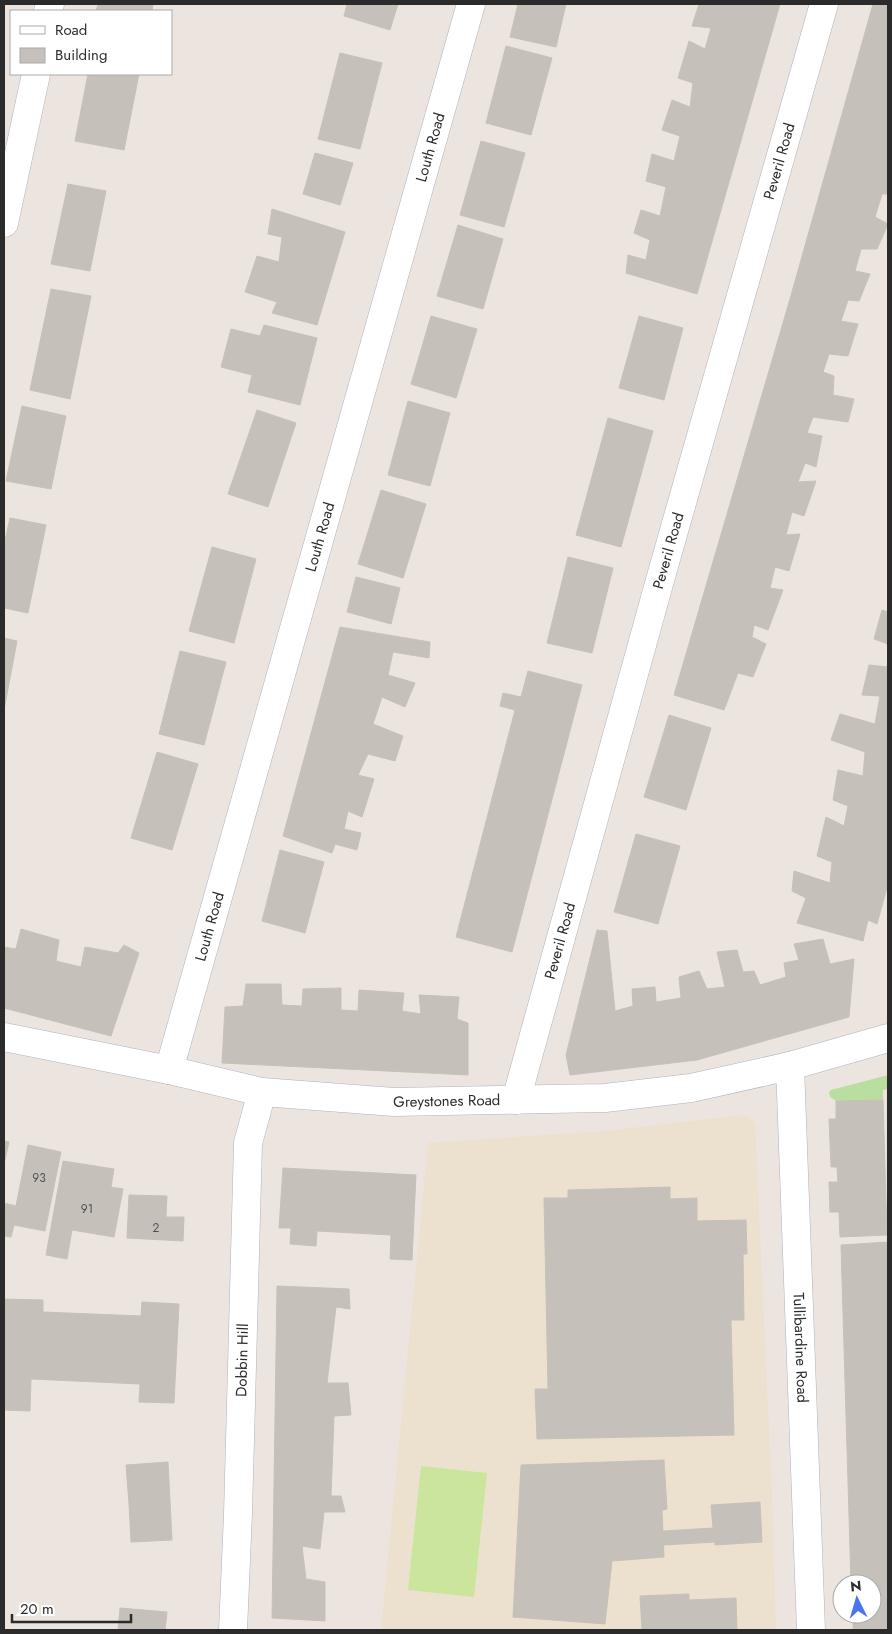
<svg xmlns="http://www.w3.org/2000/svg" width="892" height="1634" font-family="Jost,sans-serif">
	<rect width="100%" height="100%" fill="#ece5df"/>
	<!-- education -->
	<path fill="#ece1cf" d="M744,1115l6,3 5,5 17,372 4,135h-395l47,-487 176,-12z"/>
	<!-- green -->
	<path fill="#b9de9f" d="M888,1075v14l-5,1v10l-47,1 -6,-4 -1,-5 2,-2z"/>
	<!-- pitch -->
	<path fill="#cbe59c" d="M421,1466l66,7 -13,124 -66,-7z"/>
	<!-- building -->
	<g fill="#c5c0ba" stroke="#c7c1b8">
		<path d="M98,4h55l-1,7h-56z"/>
		<path d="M347,4h51l-8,26 -46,-14z"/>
		<path d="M518,4h48l-10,43 -46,-10z"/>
		<path d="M699,4h81l-83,290 -71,-21 2,-18 18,5 4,-20 -16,-7 7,-23 19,6 6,-29 -20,-6 6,-27 22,7 6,-25 -18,-6 10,-30 18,7 3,-24 -15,-5 11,-37 16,8 6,-21 -19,-2z"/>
		<path d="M873,4h15v190h-6l-7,23 13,7 -11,25h-16l-6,22 15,3 -11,27 -11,-1 -7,21 17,3 -10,32 -19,-2 -6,18 11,4 -1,19 21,4 -6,23 -35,-5 -6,16 15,3 -6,31 -11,-4 -7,19 18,-1 -12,35 -12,-4 -6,23 14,-1 -11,37 -14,-4 -5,21 13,2 -15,40 -14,-5 -2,12 14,7 -13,33 -15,-4 -14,37 -50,-15 116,-396z"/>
		<path d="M506,46l46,12 -21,77 -45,-12z"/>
		<path d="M340,53l42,10 -22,86 -42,-10z"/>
		<path d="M88,74h51l-15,76 -49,-9z"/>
		<path d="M481,141l44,12 -21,74 -44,-12z"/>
		<path d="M315,153l38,10 -13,42 -37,-11z"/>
		<path d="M68,184l38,7 -16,80 -39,-7z"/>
		<path d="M272,209l73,23 -28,93 -45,-12 5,-11 -32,-10 12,-36 22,6 3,-25 -14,-3z"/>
		<path d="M458,225l45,14 -20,70 -46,-13z"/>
		<path d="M51,289l40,7 -21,103 -40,-9z"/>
		<path d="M431,316l46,13 -21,69 -45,-14z"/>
		<path d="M639,316l44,12 -19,72 -45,-12z"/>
		<path d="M264,325l53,13 -17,67 -52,-13 4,-17 -31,-8 10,-38 29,7z"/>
		<path d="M408,401l42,12 -20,73 -42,-11z"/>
		<path d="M22,406l44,10 -15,73 -45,-8z"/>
		<path d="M257,410l39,13 -28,84 -40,-13z"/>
		<path d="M608,418l45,13 -32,116 -45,-12z"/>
		<path d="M381,490l45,14 -23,74 -45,-14z"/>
		<path d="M10,518l36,7 -18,88 -24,-5v-63z"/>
		<path d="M212,547l44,12 -22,84 -45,-12z"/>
		<path d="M568,557l45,11 -21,85 -45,-10z"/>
		<path d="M356,577l44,11 -9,36 -44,-12z"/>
		<path d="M882,610l6,2v32l-14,-5z"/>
		<path d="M340,627l90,15 -1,16 -36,-6 -5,23 27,8 -10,24 -23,-10 -9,27 30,12 -8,25 -27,-7 -10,21 16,4 -12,38 -14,-6 -4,18 17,4 -4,17 -22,-6 -3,9 -49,-17z"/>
		<path d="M4,638l13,3 -13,69z"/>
		<path d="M180,651l46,11 -22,83 -45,-11z"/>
		<path d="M869,665l19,2v217l-11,40 -9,-4 -5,21 -66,-18 9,-25 -14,-7 2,-20 36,12 2,-21 -15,-6 9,-39 18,9 4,-20 -15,-6 5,-30 25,6 2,-24 -34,-12 9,-26 35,10 5,-28 -18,-1z"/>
		<path d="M528,671l54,14 -70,267 -56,-15 59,-227 -15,-4 3,-13 18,4z"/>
		<path d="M669,715l42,13 -25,82 -42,-13z"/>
		<path d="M157,752l41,12 -26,86 -41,-12z"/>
		<path d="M636,834l44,12 -22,78 -44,-12z"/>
		<path d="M280,850l44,12 -19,71 -43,-12z"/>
		<path d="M21,929l38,11 -3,21 25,6 4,-20 33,6 6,-8 15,8 -28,83 -107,-28v-61l12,2z"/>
		<path d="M597,930l10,1 8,80 18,-5 -1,-17 23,-2 1,15 25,-4 -2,-21 20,-6 8,18 18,-2 -8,-35 20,-2 6,22 11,-1 6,14 26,-8 -2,-14 15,-3 -5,-16 29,-5 7,25 24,-5 -5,58 -152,43 -127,15 -4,-20z"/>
		<path d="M246,984h35l1,21 20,1 1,-17 38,-1v22l17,1 1,-21 45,3 -2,18 19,3 -2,-19 40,2 -2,22 11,4v52l-246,-12 3,-56 18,-1z"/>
		<path d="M883,1100l4,135 -47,2 -1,-25h-9l-1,-30h9l-1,-15h-6l-2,-48h7v-18z"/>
		<path d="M4,1141l5,1 -5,22z"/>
		<path d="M28,1145l33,7 -16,79 -31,-6 -3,12 -7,-1v-33l12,3z"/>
		<path d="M63,1161l51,8 -3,18 12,2 -9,48 -42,-7 -5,29 -21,-4z"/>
		<path d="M283,1168l133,7 -4,85 -22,-1 1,-24 -74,-4 -1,15 -26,-2 1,-16h-12z"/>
		<path d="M670,1187v12l27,-1v23l49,-1 1,34h-4l1,66h-13l3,115 -197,4 -2,-50h13l-4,-191h24v-8z"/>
		<path d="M129,1195l38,1 -1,21h18l-1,24 -56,-3z"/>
		<path d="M888,1242v388h-35v-16h19v-30h-21l-10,-339z"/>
		<path d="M277,1286l72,3 1,20 -14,-2 -9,76h21l3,32 -17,1 -3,80h10l4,16h-21l-4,37 -18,-3 4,33 19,3v39l-53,-3z"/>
		<path d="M4,1299l39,1v12l98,4 1,-14 37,2 -5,99 -35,-1 1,-18 -109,-5 -1,32 -26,-1z"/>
		<path d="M664,1460l3,49 -5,1 2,47 -52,4 -7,63 -92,-7 8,-152z"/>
		<path d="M168,1462l2,39 -41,3 -3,-39z"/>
		<path d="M170,1501l2,39 -41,2 -2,-38z"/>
		<path d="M760,1502l2,40 -47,3v-3l-51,3 -1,-14 50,-3 -2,-23z"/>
		<path d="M689,1594v6l47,-2 1,32h-95l-2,-34z"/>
		<path d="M120,1608l47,4 -2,18h-47z"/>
	</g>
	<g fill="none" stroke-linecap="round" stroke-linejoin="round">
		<!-- street casing -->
		<g stroke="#afb2bb" stroke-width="29">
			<g id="street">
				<path d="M48,11l2,-7"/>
				<path d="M4,223l32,-149"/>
				<path id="s1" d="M790,1066l21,564"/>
				<path id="s2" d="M169,1070l302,-1066"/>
				<path id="s3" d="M516,1100l144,-520 164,-576"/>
				<path id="s4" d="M233,1630l5,-116 10,-371 14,-51"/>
			</g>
		</g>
		<!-- secondary casing -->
		<g stroke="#afb2bb" stroke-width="29">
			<g id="secondary">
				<path id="s5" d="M4,1037l165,33 93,22 132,10 211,-4 86,-10 99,-22 98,-28"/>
			</g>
		</g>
		<!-- street -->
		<use href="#street" stroke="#fff" stroke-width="28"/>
		<!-- secondary -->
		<use href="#secondary" stroke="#fff" stroke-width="28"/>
	</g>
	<g text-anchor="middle" stroke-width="4" stroke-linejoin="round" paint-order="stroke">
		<!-- number labels -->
		<g font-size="12" fill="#52504f">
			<text x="39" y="1182">93</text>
			<text x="87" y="1213">91</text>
			<text x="156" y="1232">2</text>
		</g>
		<!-- street labels -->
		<g font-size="15" fill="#2b2b2b" stroke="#fff">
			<text dy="5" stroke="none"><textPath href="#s2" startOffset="959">Louth Road</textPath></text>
			<text dy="5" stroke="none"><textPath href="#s3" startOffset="975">Peveril Road</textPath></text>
			<text dy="5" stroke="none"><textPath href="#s2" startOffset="554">Louth Road</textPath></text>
			<text dy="5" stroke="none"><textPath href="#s3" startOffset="570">Peveril Road</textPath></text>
			<text dy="5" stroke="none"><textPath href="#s2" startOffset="149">Louth Road</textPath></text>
			<text dy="5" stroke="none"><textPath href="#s3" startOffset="165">Peveril Road</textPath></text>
			<text dy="5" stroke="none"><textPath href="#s5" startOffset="449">Greystones Road</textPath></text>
			<text dy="5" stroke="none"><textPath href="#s1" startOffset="282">Tullibardine Road</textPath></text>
			<text dy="5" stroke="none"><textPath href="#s4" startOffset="270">Dobbin Hill</textPath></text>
		</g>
	</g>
	<!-- border -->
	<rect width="892" height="1634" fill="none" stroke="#2b2b2b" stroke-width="10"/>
	<!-- legend -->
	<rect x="10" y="10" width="162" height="65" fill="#ffffff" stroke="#aaaaaa"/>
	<rect x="20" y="26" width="25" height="8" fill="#ffffff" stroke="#aaaaaa"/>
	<text x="55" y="35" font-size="15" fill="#2b2b2b">Road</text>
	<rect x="20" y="48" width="25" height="15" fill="#c5c0ba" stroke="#aaaaaa"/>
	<text x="55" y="60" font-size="15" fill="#2b2b2b">Building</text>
	<!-- north arrow -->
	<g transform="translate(857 1599) rotate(355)"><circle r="24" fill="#ffffff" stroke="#aaaaaa"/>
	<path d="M0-4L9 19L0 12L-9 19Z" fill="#4b74ec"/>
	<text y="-8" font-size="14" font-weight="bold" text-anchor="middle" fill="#2b2b2b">N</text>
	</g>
	<!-- scale -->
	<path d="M12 1614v8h119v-8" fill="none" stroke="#2b2b2b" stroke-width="2.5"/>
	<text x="20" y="1614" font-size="15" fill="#2b2b2b" stroke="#ffffff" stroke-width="4" paint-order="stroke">20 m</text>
</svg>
